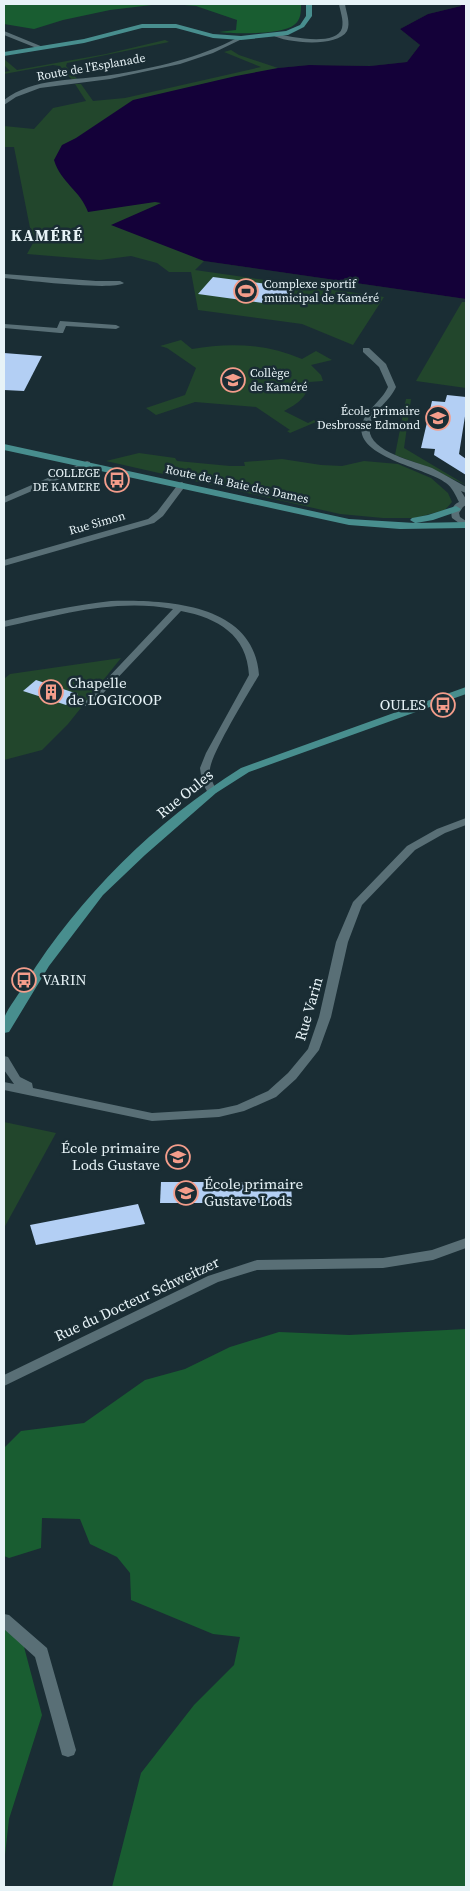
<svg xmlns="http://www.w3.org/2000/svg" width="470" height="1891" font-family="'Source Serif 4',serif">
	<rect width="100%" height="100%" fill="#1a2d34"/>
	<!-- green -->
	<g fill="#22462c">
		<path d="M461,4h5v295l-262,-38 -9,9 189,27 -31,48 -51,-21 -104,-14 -7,-38h-22l-12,-9 -26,-7 -31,4 -73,-6 6,-11 -19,-96h-10v-21l30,3 19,-21 33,-7 -11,-17h6l12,17 32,-3 136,-31 -37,-15 7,-2 8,5 39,13 31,-3 61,1 37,-4 13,-17 -20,-16 28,-15 33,-8z"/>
		<path d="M165,40l4,2 -102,21 -1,3 12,14h-6l-12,-14 -7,-1 -49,9v-2l6,-1 -6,-6v-6l13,11 89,-16z"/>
		<path d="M462,302h4v86l-50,-7z"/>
		<path d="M181,340l11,9c38,-7 75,-5 110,10l14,-8 16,9 -21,5 10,10 2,6 -14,1c-1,15 -12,22 -25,29l24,12 6,-3 2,2 -26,11 -3,-2 3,-1 -34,-23 -61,-5 -39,13 -10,-7 39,-13 11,-27 -29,-20 -7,-2z"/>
		<path d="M406,399h5l-7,49 62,37 -44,-20 -27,-10z"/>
		<path d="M139,453l36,5 2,3 53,5h15l-1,-4 38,-3 39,6 21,1 22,-5 34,3 33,14 17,15 4,9 -7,8 -30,8h-32l-43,-4 -234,-53z"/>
		<path d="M121,658l-53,66 -26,26 -38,10v-81l6,-5z"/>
		<path d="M4,1122l52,11 -52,95z"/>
	</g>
	<!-- forest -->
	<g fill="#195d31">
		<path d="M4,4h156l-50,6 -47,10 -29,9 -30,-5z"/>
		<path d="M173,4h128c0,8 0,16 -7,21 -13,10 -59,9 -75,7l17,-2 1,-10 -41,-14z"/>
		<path d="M466,1329v558h-354l29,-114 53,-68 40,-40 6,-28 -27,-3 -82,-34 -1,-27 -13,-16 -27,-13 -10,-25 -38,-1 -1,30 -32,10 -5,-2v-108l17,-17 63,-8 61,-43 40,-11 45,-22 49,-15 70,3z"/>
		<path d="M4,1627l19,16 19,72 -33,104 -5,45z"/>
	</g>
	<!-- water -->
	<path fill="#140139" d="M461,4h5v295l-262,-38 -93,-36 50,-22 -6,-1 -67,10c-8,-22 -27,-29 -34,-52l8,-15 14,-7 57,-38 103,-24 42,-8 31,-3 61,1 37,-4 13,-17 -20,-16 28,-15 33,-8z"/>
	<!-- building -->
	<g fill="#b3cff4">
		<path d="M213,277l69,9 -1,2 11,1 -9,13 -10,-1 -3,3 -72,-10z"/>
		<path d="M4,353l38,3 -18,35 -20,-1z"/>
		<path d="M447,395l19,2v13l-7,44 7,5v16l-32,-20 1,-6 -14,-1 11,-47 13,1z"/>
		<path d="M36,680l42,14 -12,11 -43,-14z"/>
		<path d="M161,1182h130l1,21h-132z"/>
		<path d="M138,1204l7,20 -109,21 -6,-20z"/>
	</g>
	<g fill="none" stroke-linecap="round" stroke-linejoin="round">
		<!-- street -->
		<g fill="#596f76" fill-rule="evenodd">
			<path d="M339,4h6c1,8 6,19 2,27 -10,17 -61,12 -75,4l3,-2c14,4 62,14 67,-5 2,-8 -2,-17 -3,-24z"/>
			<path d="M4,31l39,16 1,1 -5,1 -35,-14z"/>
			<path d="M239,37l5,1 -31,15 -33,11 -70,15 -70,9 -24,9 -12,8v-5c30,-23 71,-19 107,-25 44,-7 88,-17 128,-38z"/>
			<path d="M4,274l92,7h24l4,2c-11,8 -101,-3 -120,-5z"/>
			<path d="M60,321l56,4 4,2 -4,2 -50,-3 -3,7h-3l-56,-5v-4l53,4z"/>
			<path d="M363,348h6l17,16 10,23c-6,14 -23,24 -26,38 -6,26 45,36 62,43 12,6 23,13 34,19v6l-5,-2 5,8v6l-3,2 -4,6 1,4 6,4v7l-14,-10c-2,-6 1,-14 7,-16 -3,-6 -7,-15 -13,-19 -19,-15 -92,-26 -84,-58 3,-15 20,-24 26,-38l-9,-20 -16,-15z"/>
			<path d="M87,461l3,1v4l-86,37v-6z"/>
			<path d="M182,482l4,3 -23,31 -9,7 -150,43v-6l144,-41 9,-7 22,-29z"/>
			<path d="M111,601c55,-1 143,2 148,74 -10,17 -48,79 -49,94 0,8 3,15 7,22l-1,2h-8l-6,-11 -2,-14 6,-15 43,-78c-2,-40 -31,-57 -68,-64l-90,95h-6l-2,-2 2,-2 88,-93c-57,-11 -114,6 -169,18v-6c35,-8 70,-16 107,-20z"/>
			<path d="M466,818v7l-21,8 -30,17 -53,55 -14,37 -17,75 -12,33 -23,29 -20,18 -32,14 -25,6 -67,4 -148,-31v-8l10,2 -10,-14v-14l4,1 12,20 12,6 1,5 119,25 67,-4 18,-4 31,-14 20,-18 20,-24 11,-32 17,-75 17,-40 54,-56 30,-17z"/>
			<path d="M466,1238v10l-33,12 -50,8 -126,2 -39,12 -214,104v-11l204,-99 49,-16 126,-2 49,-8z"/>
			<path d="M4,1614l5,1 38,33 29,102 -2,5 -6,2 -6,-2 -27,-98 -31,-28z"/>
		</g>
		<!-- secondary -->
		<g fill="#488e8e" fill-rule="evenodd">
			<path d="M306,4h6v12l-8,11 -16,8 -47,5 -28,-2 -37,-10h-34l-58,15 -80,13v-4l80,-13 58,-15h34l37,10 28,2 45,-5 14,-6 6,-9z"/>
			<path d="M4,444l345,75 66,4 -5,-3 2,-2 16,-3 28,-9 5,3 -2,2 -26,9 -17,3 50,-1v6l-66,1 -51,-4 -345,-75z"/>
			<path d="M466,687v7l-217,78 -33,21 -71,62 -42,40 -54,71 -40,66 -5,1c0,-4 -1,-11 0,-15 5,-12 16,-25 22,-36 53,-85 130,-161 215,-214z"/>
		</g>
	</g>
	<!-- icons -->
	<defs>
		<g id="stadium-ring" transform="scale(1.25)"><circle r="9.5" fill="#1a2d34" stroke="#f49d8b" stroke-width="1.5"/><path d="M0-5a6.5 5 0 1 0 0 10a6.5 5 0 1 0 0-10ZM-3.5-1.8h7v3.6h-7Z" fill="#f49d8b"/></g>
		<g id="school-ring" transform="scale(1.25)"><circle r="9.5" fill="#1a2d34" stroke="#f49d8b" stroke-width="1.5"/><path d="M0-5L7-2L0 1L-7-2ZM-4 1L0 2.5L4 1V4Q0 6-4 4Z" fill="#f49d8b"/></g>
		<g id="bus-ring" transform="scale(1.25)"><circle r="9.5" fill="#1a2d34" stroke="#f49d8b" stroke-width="1.5"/><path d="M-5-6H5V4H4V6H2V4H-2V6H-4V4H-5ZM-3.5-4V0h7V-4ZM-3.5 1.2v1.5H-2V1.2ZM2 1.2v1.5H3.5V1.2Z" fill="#f49d8b"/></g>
		<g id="building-ring" transform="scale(1.25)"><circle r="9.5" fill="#1a2d34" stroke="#f49d8b" stroke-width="1.5"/><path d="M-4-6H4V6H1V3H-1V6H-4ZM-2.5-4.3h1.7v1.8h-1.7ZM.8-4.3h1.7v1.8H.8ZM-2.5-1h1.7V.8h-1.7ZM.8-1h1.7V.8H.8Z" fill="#f49d8b"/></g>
	</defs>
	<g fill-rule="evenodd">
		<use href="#stadium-ring" x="246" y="291"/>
		<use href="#school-ring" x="233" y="380"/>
		<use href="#school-ring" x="438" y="418"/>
		<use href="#bus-ring" x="117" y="480"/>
		<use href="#building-ring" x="51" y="692"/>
		<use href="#bus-ring" x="443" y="705"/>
		<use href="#bus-ring" x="24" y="980"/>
		<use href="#school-ring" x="178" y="1157"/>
		<use href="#school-ring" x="186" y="1193"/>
	</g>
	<g text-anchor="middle" stroke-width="5" stroke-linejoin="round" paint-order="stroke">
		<!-- far-street labels -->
		<g font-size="12" fill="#e7f3f7" stroke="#1a2d34">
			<text transform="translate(91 67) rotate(-10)" y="4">Route de l'Esplanade</text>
			<text transform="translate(237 484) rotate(12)" y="4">Route de la Baie des Dames</text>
			<text transform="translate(97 523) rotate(-16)" y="4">Rue Simon</text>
		</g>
		<!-- far-poi labels -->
		<g font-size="12" fill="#e7f3f7" stroke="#1a2d34" text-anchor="start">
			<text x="264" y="288">Complexe sportif<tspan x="264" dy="14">municipal de Kaméré</tspan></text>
			<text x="250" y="377">Collège<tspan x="250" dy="14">de Kaméré</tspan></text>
			<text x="420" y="415" text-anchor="end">École primaire<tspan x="420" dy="14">Desbrosse Edmond</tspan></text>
			<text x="100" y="477" text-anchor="end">COLLEGE<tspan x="100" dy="14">DE KAMERE</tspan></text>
		</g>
		<!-- poi labels -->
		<g font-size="15" fill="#e7f3f7" stroke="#1a2d34" text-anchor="start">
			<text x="68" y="688">Chapelle<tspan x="68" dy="17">de LOGICOOP</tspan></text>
			<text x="426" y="710" text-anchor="end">OULES</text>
			<text x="42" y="985">VARIN</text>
			<text x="160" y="1153" text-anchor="end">École primaire<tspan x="160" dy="17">Lods Gustave</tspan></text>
			<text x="204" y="1189">École primaire<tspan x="204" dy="17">Gustave Lods</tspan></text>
		</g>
		<!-- street labels -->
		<g font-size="15" fill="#e7f3f7" stroke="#1a2d34">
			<text transform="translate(185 794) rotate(-39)" y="5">Rue Oules</text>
			<text transform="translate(309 1009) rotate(-74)" y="5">Rue Varin</text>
			<text transform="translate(137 1299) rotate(-25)" y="5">Rue du Docteur Schweitzer</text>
		</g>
		<!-- far-district labels -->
		<g font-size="16" font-weight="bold" letter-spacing="1" fill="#e7f3f7" stroke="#1a2d34">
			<text x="47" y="241">KAMÉRÉ</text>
		</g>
	</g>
	<!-- border -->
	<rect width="470" height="1891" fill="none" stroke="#e7f3f7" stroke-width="10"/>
</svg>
